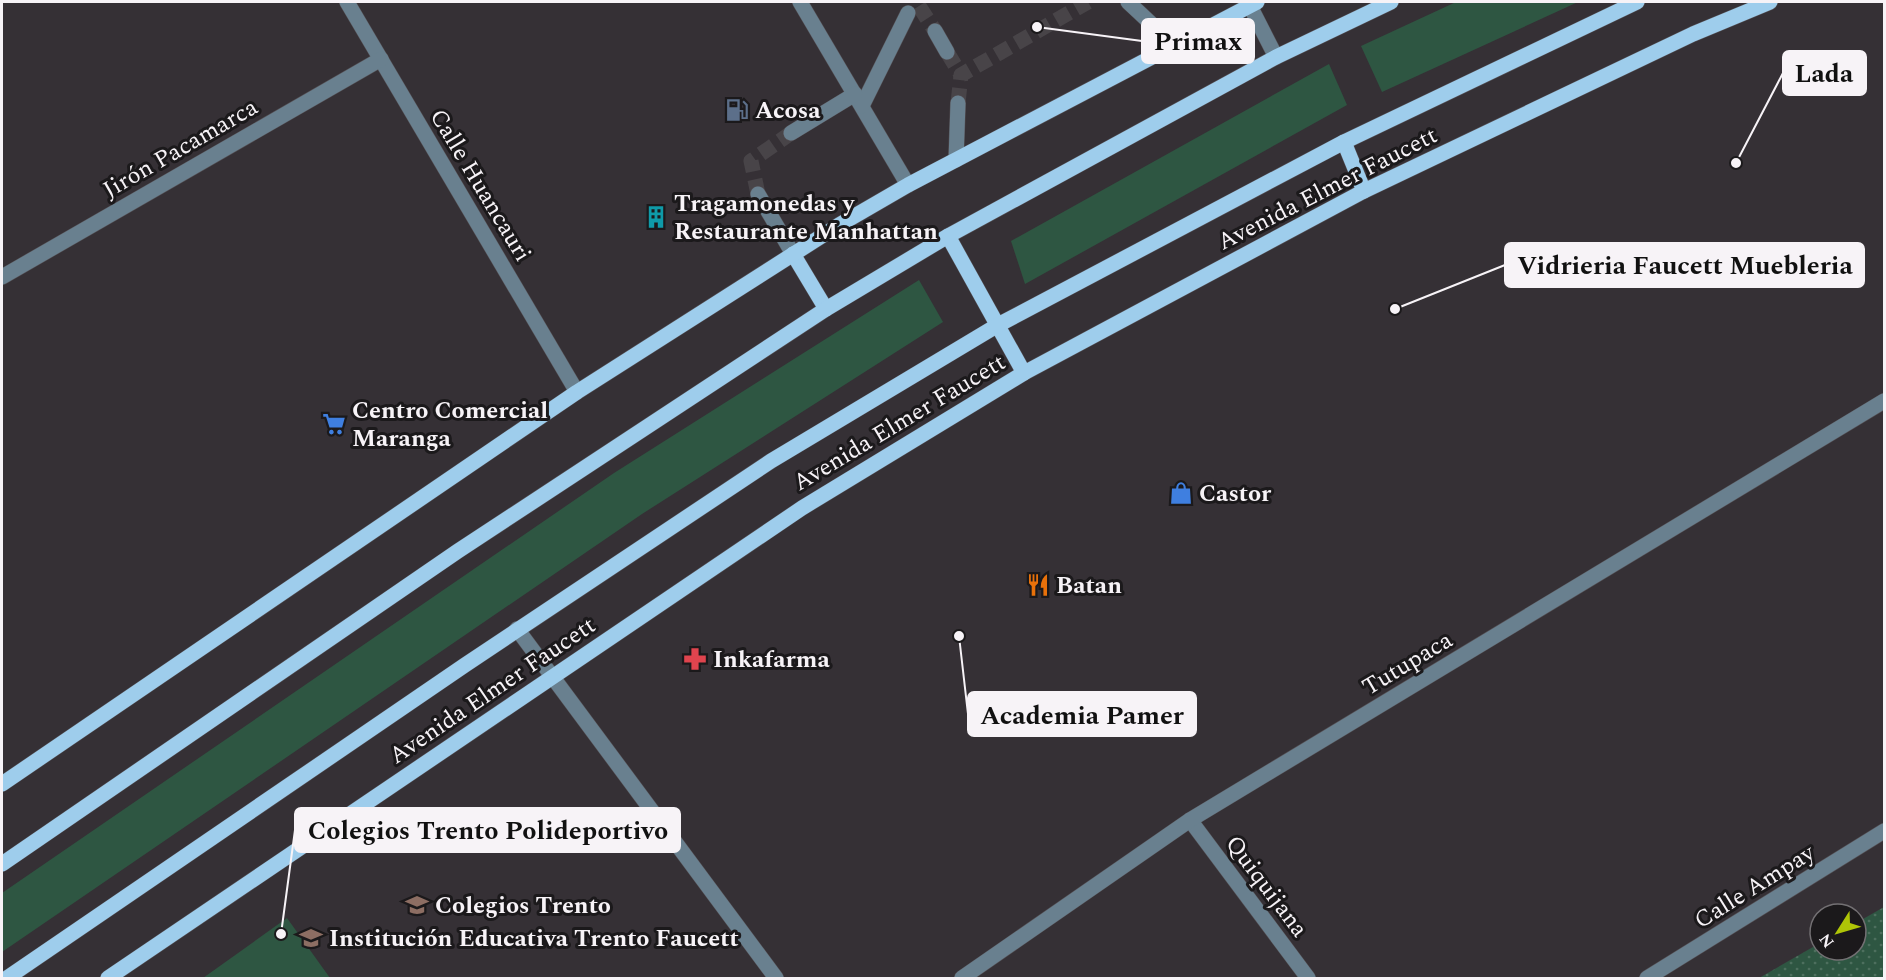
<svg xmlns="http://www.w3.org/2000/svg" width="1886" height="980" font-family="Spectral,serif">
	<defs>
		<pattern id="park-dots" width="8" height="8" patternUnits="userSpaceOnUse" patternTransform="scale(1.5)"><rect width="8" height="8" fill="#2e5642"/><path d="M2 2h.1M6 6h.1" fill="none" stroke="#4d6f5e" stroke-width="1.8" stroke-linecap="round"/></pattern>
	</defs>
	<rect width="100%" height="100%" fill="#353035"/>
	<!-- grass -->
	<g fill="#2e5642">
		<path d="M1456,2h122l-196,90 -21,-46z"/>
		<path d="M1329,64l18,41 -322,179 -14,-43z"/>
		<path d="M919,280l24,42 -301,192 -640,438v-59l612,-420z"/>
		<path d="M287,918l43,60h-127z"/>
	</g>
	<!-- park -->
	<path fill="url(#park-dots)" d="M1884,907v71h-125l61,-35v7h36v-27z"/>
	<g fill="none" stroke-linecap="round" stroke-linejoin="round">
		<!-- minor-tunnel -->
		<g stroke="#484448" stroke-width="15" stroke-dasharray="15 8" stroke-linecap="butt">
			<path d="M919,6l16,25"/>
			<path d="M947,52l14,23"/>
			<path d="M958,103l3,-28 127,-73"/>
			<path d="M758,194l-7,-33 40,-28"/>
		</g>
		<!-- minor casing -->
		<g stroke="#544f54" stroke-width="16">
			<g id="minor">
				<path d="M347,2l230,390"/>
				<path d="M800,2l108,183"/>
				<path d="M1128,2l46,43"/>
				<path d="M1248,2l28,55"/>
				<path d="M935,31l12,21"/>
				<path d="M862,106l46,-93"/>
				<path d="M791,133l64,-39"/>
				<path d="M956,160l2,-57"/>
				<path d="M758,194l35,60"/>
				<path d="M2,277l379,-218"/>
				<path d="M517,629l259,349"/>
				<path d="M1190,820l118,158"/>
				<path d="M962,978l228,-158 694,-419"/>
				<path d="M1647,978l237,-147"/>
			</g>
		</g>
		<!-- major casing -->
		<g stroke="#544f54" stroke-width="16">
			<g id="major">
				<path d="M1344,142l20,49"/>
				<path d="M948,236l76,137"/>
				<path d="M793,254l33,55"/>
				<path d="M2,784l575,-392 262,-167 69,-40 349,-183"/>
				<path d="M2,864l456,-313 368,-242 122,-73 328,-179 115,-55"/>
				<path d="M7,978l458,-313 306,-204 227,-136 346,-183 293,-140"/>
				<path d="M108,978l694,-470 222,-135 340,-182 329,-157 77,-32"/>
			</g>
		</g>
		<!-- minor -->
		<use href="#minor" stroke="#69808f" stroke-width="15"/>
		<!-- major -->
		<use href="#major" stroke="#9ecdec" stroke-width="15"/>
	</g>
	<!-- icons -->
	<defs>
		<g id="fuel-bare" transform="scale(1.8)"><path d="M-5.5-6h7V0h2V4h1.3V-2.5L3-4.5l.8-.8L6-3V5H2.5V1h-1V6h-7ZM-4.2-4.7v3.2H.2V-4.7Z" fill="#5c6f8a" stroke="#1b191b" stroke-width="2.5" paint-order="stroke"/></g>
		<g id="building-bare" transform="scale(1.8)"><path d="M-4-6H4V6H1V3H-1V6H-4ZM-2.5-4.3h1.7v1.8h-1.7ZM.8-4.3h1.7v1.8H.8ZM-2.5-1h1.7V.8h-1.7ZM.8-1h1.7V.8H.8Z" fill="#0f9aa8" stroke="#1b191b" stroke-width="2.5" paint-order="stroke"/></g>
		<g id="supermarket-bare" transform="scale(1.8)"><path d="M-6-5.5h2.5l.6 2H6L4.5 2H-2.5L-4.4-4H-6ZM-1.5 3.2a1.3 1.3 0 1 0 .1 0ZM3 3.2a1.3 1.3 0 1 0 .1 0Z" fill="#3f7fe0" stroke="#1b191b" stroke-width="2.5" paint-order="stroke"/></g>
		<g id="shop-bare" transform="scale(1.8)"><path d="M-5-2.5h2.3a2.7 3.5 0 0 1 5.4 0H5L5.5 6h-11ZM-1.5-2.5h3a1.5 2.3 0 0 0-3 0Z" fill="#3f7fe0" stroke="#1b191b" stroke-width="2.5" paint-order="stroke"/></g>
		<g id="restaurant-bare" transform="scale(1.8)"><path d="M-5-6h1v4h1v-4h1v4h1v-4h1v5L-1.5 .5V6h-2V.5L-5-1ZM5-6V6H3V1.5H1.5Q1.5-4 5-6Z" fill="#e8710a" stroke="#1b191b" stroke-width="2.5" paint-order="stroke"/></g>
		<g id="pharmacy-bare" transform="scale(1.8)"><path d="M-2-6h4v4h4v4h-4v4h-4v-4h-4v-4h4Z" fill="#e0444e" stroke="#1b191b" stroke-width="2.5" paint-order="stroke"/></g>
		<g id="university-bare" transform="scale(1.8)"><path d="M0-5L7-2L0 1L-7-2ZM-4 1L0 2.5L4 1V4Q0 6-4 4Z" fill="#8d6e63" stroke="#1b191b" stroke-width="2.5" paint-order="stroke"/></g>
		<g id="school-bare" transform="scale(1.8)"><path d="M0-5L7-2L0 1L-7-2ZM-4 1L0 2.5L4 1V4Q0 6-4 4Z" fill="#8d6e63" stroke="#1b191b" stroke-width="2.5" paint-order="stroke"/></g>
	</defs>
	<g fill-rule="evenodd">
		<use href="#fuel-bare" x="737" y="110"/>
		<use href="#building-bare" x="656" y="217"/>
		<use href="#supermarket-bare" x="334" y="424"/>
		<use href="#shop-bare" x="1181" y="493"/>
		<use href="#restaurant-bare" x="1038" y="585"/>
		<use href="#pharmacy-bare" x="695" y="659"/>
		<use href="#university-bare" x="417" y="905"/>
		<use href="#school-bare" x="311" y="938"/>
	</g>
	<g text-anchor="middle" stroke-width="6" stroke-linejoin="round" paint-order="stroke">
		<!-- poi labels -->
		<g font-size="24" font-weight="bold" fill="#f7f3f7" stroke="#1b191b" text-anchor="start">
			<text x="755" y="118">Acosa</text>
			<text x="674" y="211">Tragamonedas y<tspan x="674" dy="28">Restaurante Manhattan</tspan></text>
			<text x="352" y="418">Centro Comercial<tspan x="352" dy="28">Maranga</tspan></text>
			<text x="1199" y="501">Castor</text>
			<text x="1056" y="593">Batan</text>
			<text x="713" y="667">Inkafarma</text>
			<text x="435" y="913">Colegios Trento</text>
			<text x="329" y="946">Institución Educativa Trento Faucett</text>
		</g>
		<!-- street labels -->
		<g font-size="24" fill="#f7f3f7" stroke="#1b191b">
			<text transform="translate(180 148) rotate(-30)" y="8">Jirón Pacamarca</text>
			<text transform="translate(481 185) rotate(59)" y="8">Calle Huancauri</text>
			<text transform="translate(1327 188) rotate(-27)" y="8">Avenida Elmer Faucett</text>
			<text transform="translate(899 422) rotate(-31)" y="8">Avenida Elmer Faucett</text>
			<text transform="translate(1407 663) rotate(-31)" y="8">Tutupaca</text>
			<text transform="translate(492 690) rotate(-34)" y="8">Avenida Elmer Faucett</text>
			<text transform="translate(1267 886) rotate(53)" y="8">Quiquijana</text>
			<text transform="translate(1754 886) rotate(-32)" y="8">Calle Ampay</text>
		</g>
	</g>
	<!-- callouts -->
	<path fill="none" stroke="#f7f3f7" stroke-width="2" d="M1037 27L1142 41M1736 163L1783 73M1395 309L1505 265M959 636L968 714M281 934L295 830"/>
	<g fill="#f7f3f7" stroke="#1b191b" stroke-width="2">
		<circle cx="1037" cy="27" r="6"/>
		<circle cx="1736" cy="163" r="6"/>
		<circle cx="1395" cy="309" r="6"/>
		<circle cx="959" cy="636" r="6"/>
		<circle cx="281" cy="934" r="6"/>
	</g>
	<g fill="#f7f3f7" stroke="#f7f3f7" stroke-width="2">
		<rect x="1142" y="19" width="112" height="44" rx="6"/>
		<rect x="1783" y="51" width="83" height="44" rx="6"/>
		<rect x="1505" y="243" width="359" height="44" rx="6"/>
		<rect x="968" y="692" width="228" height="44" rx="6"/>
		<rect x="295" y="808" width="385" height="44" rx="6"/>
	</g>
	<g font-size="26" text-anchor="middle" font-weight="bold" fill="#111">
		<text x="1198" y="50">Primax</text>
		<text x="1824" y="82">Lada</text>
		<text x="1685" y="274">Vidrieria Faucett Muebleria</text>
		<text x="1082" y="724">Academia Pamer</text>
		<text x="488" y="839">Colegios Trento Polideportivo</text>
	</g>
	<!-- border -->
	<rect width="1886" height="980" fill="none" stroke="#f7f3f7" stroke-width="6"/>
	<!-- north arrow -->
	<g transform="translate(1838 932) rotate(233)"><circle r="28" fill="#1b191b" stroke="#737073" stroke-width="1.5"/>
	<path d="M0-4.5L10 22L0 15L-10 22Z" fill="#afc507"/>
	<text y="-9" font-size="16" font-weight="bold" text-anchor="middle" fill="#f7f3f7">N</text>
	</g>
</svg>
